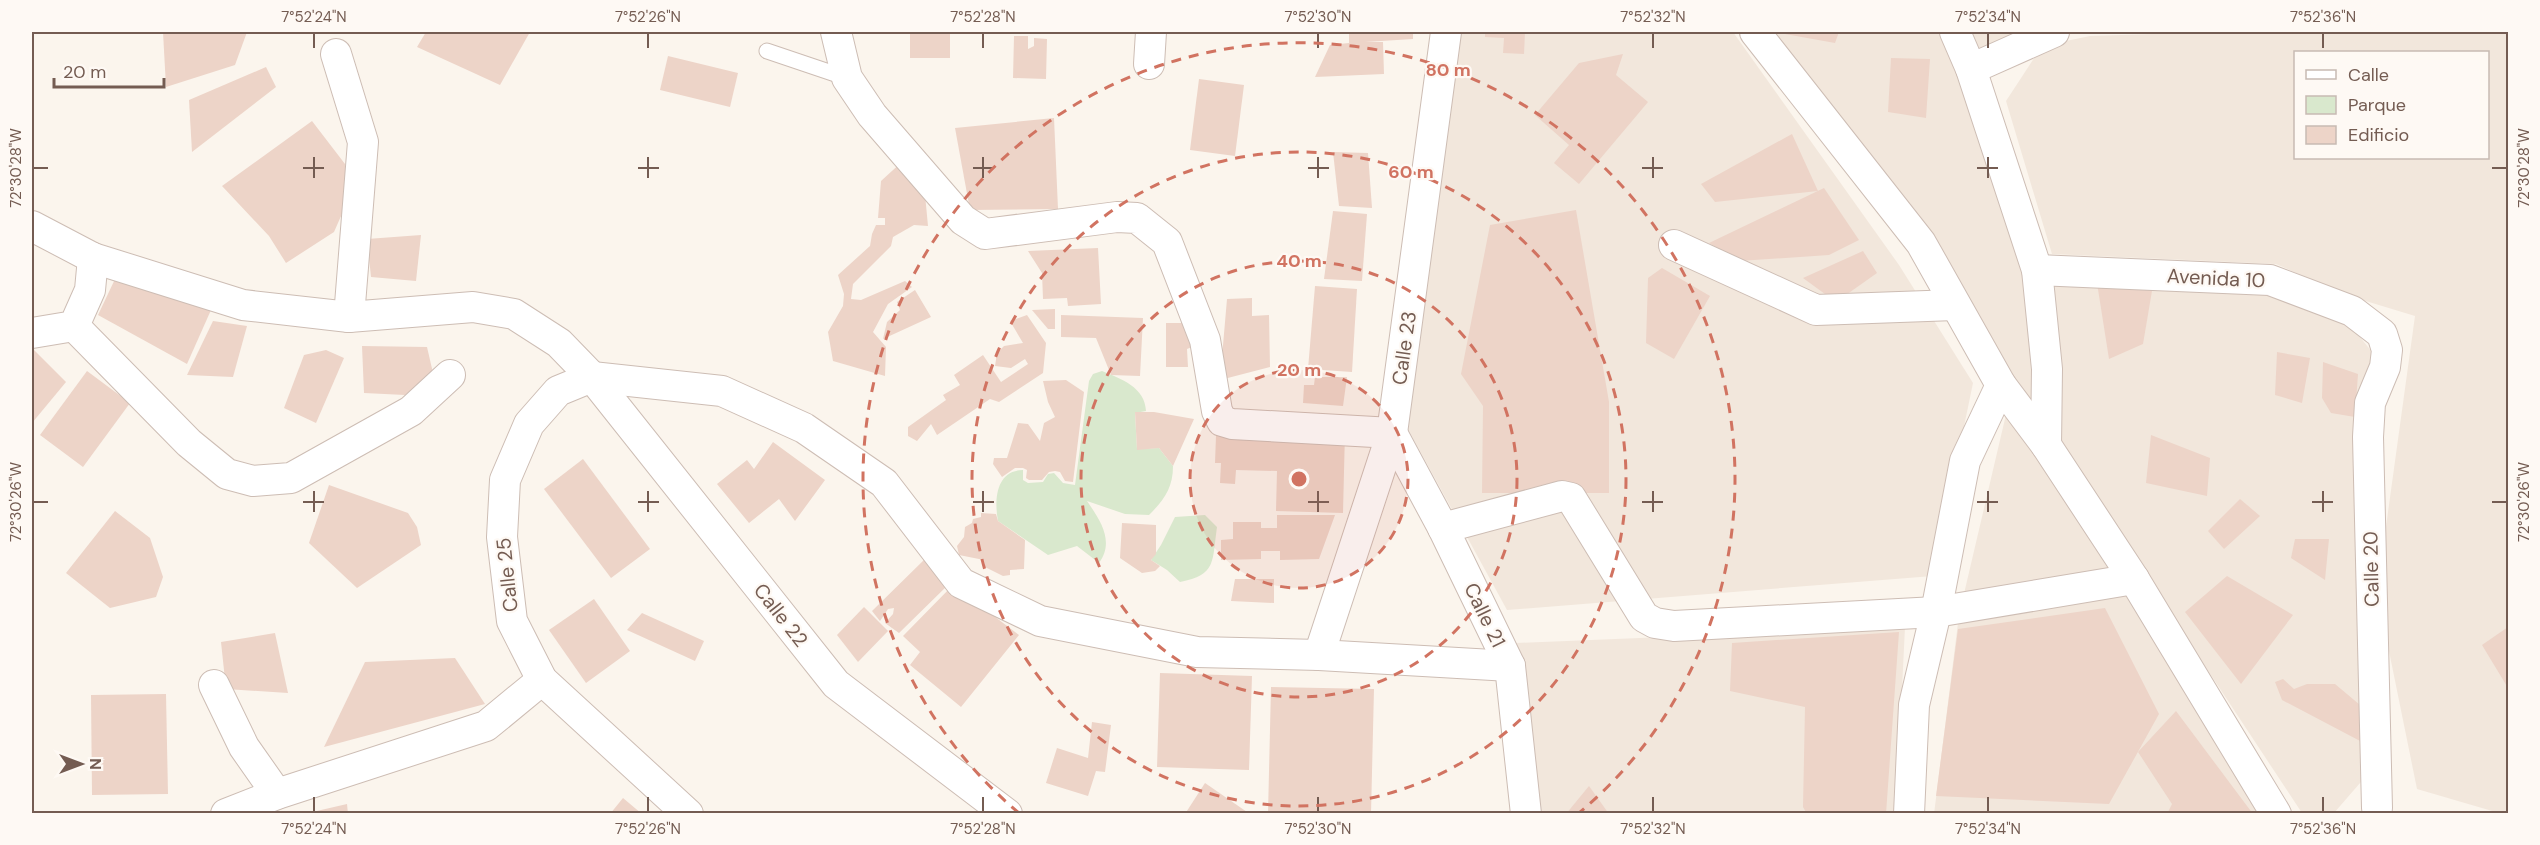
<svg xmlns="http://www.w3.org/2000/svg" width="2540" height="845" font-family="'DM Sans',sans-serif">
	<rect width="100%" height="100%" fill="#fbf5ed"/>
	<!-- residential -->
	<g fill="#f2e7dc" fill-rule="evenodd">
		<path d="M1460,32h273l166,233 74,118 -40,193 -426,34 -104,-190z"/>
		<path d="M1764,32h184l74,240 16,120 -4,26z"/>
		<path d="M1965,32h65l-51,19z"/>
		<path d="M2215,32h293v781h-9l-82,-24 -40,-197 38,-276 -69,-21 -70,-31 -224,-10 -46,-153 36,-55 48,-10zM2296,52h192v106h-192z"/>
		<path d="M2051,281l225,9 71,31 25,31 -6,72 7,344 -39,45h-32l-241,-365z"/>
		<path d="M2008,406l27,50 94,135 145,222 -340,1 25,-199z"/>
		<path d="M1905,627l-9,186h-374l1,-124 -7,-46z"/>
	</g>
	<!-- green -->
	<g fill="#d9e8cd">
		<path d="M1102,371c19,8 43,16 44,40l-11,2 2,36 22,-1 14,18c0,22 -9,34 -24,49l-24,-1 -38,-13c13,19 28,40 12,62l-22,-17 -29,9 -50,-34c-4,-21 -2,-51 25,-51v10l5,3 15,-1 5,-8 6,-1 9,10 12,2 14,-104 4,-7z"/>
		<path d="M1205,515l12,12c-5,34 0,48 -37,55l-13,-12 -16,-10 10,-15 14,-28z"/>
	</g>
	<!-- building -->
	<g fill="#edd4c8">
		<path d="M163,32h84l-12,33 -69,22z"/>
		<path d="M426,32h104l-30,53 -83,-38z"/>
		<rect x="910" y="32" width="40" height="26"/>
		<path d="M1349,32h64v7l-48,3h18l1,32 -69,3 15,-32 19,-2z"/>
		<path d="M1485,32h40l-1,22 -21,-1 1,-15 -19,-1z"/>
		<path d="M1774,32h65l-4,11z"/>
		<path d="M1014,36h14v13l6,-3v-8l13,1 -1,40 -33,-1z"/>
		<path d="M1623,54l-7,21 32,27 -69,82 -25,-21 15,-18 -34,-30 44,-52z"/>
		<path d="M668,56l70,17 -8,34 -70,-17z"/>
		<path d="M1891,58l39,1 -4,59 -38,-6z"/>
		<path d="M266,67l10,20 -84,65 -3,-52z"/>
		<path d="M1199,79l45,6 -9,71 -45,-6z"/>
		<path d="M1054,118l4,91 -88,1 -15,-82z"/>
		<path d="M312,121l33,43v43l-11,25 -48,31 -17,-27 -47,-50z"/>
		<path d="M1792,134l26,57 -103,11 -14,-18z"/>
		<path d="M1333,152l35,1 4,55 -33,-2z"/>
		<path d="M904,160l20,24 4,42 -14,-1 -21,12 -2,9 -38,38 -2,15 10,1 44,-19 7,6 -24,17 -15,28 13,15 -1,29 -52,-15 -5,-29 15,-26 1,-12 -6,-19 32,-29 2,-12 4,-9h9v-7h-7l3,-37z"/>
		<path d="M1824,188l35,52 -30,15 -90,6 -30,-18z"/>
		<path d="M1576,210l33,192v91h-127l1,-87 -22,-32 29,-149z"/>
		<path d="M1333,211l34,3 -5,67 -38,-2z"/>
		<path d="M421,235l-5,46 -45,-4 -4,-38z"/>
		<path d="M1098,248l3,56 -33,2 -1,-8 -24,1 -1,-26 -14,-22z"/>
		<path d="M1863,251l14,22 -41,29 -33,-24z"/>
		<path d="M1662,268l48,28 -36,63 -28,-16 2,-65z"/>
		<path d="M116,277l95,33 -24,54 -89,-49z"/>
		<path d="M2097,283l56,2 -10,59 -34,15z"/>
		<path d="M1315,286l42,3 -5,83 -44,-3z"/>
		<path d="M915,290l16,27 -48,22 4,-17 13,-12 -3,-8z"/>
		<path d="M1252,298v18l17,-1 1,52 -50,13 7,-81z"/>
		<path d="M1055,309v20h-7l-16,-19z"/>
		<path d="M1027,315l19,28 -3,30 -44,29 -9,-3 -53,36 -6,-11 -14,17 -9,-5v-9l38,-27 -3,-5 17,-10 -6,-10 29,-20 18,27 27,-18 -3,-5 -14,9 -16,-2 2,-13 7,-7 19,-3 -13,-22z"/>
		<path d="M1061,315l82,3 -3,58 -29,-1 -15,-37 -35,-1z"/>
		<path d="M213,321l34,5 -14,51 -46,-2z"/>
		<path d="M1166,323h26v24l-5,2 1,18h-22z"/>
		<path d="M362,346l65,1 6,26 -28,22 -41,-2z"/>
		<path d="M32,348l34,34 -34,41z"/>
		<path d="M326,350l18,8 -28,65 -32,-15 20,-53z"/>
		<path d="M2277,352l33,6 -8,45 -27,-8z"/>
		<path d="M2323,362l35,12 -3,43 -24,-4 -9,-15z"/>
		<path d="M87,371l43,32 -47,64 -43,-32z"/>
		<path d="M1315,377h32l-4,29 -40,-3 1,-18h10z"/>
		<path d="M1066,380l18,12 -11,90 -8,-1 -5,-9 -5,-1 -6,1 -7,8h-13l-3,-2 1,-8 -4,-2h-8l-13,9 -9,-13 1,-6h13l11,-35 10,1 12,17 4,-18 11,-6 -7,-15 -5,-21z"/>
		<path d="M1135,412h19l40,7 -21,47 -14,-18 -22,2z"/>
		<path d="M1345,431l-2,82 -67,-2 1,-40 -41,-1 -1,14 -15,-1 1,-20h-6l1,-27 83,2z"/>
		<path d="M2151,435l59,23 -3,38 -61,-13z"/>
		<path d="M773,442l52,38 -30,41 -16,-22 -30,24 -32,-39 30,-24 7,9z"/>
		<path d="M583,459l67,90 -39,29 -67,-89z"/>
		<path d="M329,485l79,28 9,14 4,18 -64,43 -48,-45z"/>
		<path d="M2240,499l20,17 -36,33 -16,-18z"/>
		<path d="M115,511l35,27 13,39 -7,20 -46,11 -44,-35z"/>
		<path d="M981,513l15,1 2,7 27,19 -1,29 -14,1v5l-7,1 -18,-9 -1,-7 -25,-5 -2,-9 7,-9 1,-10 7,-4 1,-4 8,-2z"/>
		<path d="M1277,515h58l-16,44 -39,1v-9h-19v8l-40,1v-20l12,-1v-17h28v6h16z"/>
		<path d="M1122,523l34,2v29l-5,6 9,6 -5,5 -13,2 -22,-15z"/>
		<path d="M2295,539h34l-4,41 -34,-22z"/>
		<path d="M926,558l23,26 -50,49 -14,-10 8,-9 1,-6 -6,1 -8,12 -8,-10z"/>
		<path d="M2227,576l66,39 -52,69 -56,-72z"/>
		<path d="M1235,579h39v24l-43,-2z"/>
		<path d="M953,585l66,50 -58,72 -51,-42 10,-13 -17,-16z"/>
		<path d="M594,599l36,52 -44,32 -37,-53z"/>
		<path d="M864,607l24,24 -30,31 -21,-27z"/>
		<path d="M2105,608l54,106 -50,90 -173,-8 22,-167z"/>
		<path d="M642,613l62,28 -9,20 -68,-31z"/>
		<path d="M2508,627v61l-26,-43z"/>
		<path d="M1899,632l-13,182h-79l-4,-7 2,-100 -75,-16 2,-48z"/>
		<path d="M275,633l13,60 -62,-4 -5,-47z"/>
		<path d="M455,658l30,46 -161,43 41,-85z"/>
		<path d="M1160,673l92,3 -3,94 -92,-3z"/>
		<path d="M2283,679l11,10 13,-5h28l37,31 -10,27 -80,-42 -7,-18z"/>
		<path d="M1271,687l103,2 -3,125h-103z"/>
		<path d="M166,694l2,100 -76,1 -1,-100z"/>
		<path d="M2176,711l77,103h-86l5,-10 -34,-52z"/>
		<path d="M1092,722l19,3 -6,47 -9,-1 -8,25 -42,-13 11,-35 31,10z"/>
		<path d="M1205,783l42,29 -1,2h-61z"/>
		<path d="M1589,786l20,28h-43z"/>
		<path d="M623,798l19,16h-32z"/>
		<path d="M347,804l1,10h-40v-1z"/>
	</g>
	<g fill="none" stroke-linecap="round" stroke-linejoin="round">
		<!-- service casing -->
		<g stroke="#cdbdb4" stroke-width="17">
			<path id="service" d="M767,51l80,27"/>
		</g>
		<!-- minor casing -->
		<g stroke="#cdbdb4" stroke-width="32">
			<g id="minor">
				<path d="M836,32l11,46 25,37 91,105 22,14 132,-17 20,1 30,24 38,98 12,71 5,10 10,3 160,9 51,95 67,138 16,148"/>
				<path d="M1755,32l166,211 80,142 45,60 88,134 142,235"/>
				<path d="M1955,32l16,37 66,201 10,99 -1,76"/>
				<path d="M336,54l27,88 -14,175"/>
				<path d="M1149,64l2,-32"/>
				<path d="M1971,69l83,-37"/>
				<path d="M32,226l61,32 150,47 106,12 124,-10 41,7 45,29 33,34 244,307 171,130"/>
				<path d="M1674,245l142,65 139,-5"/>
				<path d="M2037,270l233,10 82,31 30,23 5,16 -2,17 -15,36 -2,34 9,371"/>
				<path d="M74,326l115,117 38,31 26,7 38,-3 120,-67 39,-36"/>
				<path d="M32,333l42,-7 16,-36 3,-32"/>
				<path d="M1443,528l119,-32 9,2 73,119 11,6 19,3 262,-14 198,-33"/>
				<path d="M1319,655l73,-222 54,-401"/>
				<path d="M214,685l30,62 33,47"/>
				<path d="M226,814l51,-20 209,-68 56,-46"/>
				<path d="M688,814l-146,-134 -30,-59 -10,-84 3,-57 24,-56 29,-33 34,-14 130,14 82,37 80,55 77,100 79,38 157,31 122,3 191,11"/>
				<path d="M1909,814l5,-109 22,-93 29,-151 36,-76"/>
			</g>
		</g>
		<!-- service -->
		<use href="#service" stroke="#fff" stroke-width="15"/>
		<!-- minor -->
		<use href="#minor" stroke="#fff" stroke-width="30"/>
	</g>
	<!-- ticks -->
	<path fill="none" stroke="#745c52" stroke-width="2" d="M314,33v15M648,33v15M983,33v15M1318,33v15M1653,33v15M1988,33v15M2323,33v15M314,157v21M648,157v21M983,157v21M1318,157v21M1653,157v21M1988,157v21M33,168h15M303,168h21M638,168h21M973,168h21M1308,168h21M1642,168h21M1977,168h21M2492,168h15M314,491v21M648,491v21M983,491v21M1318,491v21M1653,491v21M1988,491v21M2323,491v21M33,502h15M303,502h21M638,502h21M973,502h21M1308,502h21M1642,502h21M1977,502h21M2312,502h21M2492,502h15M314,797v15M648,797v15M983,797v15M1318,797v15M1653,797v15M1988,797v15M2323,797v15"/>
	<!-- distance rings -->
	<circle cx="1299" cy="479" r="109" fill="#d17361" fill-opacity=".12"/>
	<g fill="none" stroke="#d17361" stroke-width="3" stroke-dasharray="10 8">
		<circle cx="1299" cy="479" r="109"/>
		<circle cx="1299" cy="479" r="218"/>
		<circle cx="1299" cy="479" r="327"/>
		<path d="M1019 813A436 436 0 1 1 1579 813"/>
	</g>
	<g text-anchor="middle" stroke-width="4.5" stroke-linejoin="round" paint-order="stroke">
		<!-- street labels -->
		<g font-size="20" fill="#745c52" stroke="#fef9f4">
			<text transform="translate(2216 278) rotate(3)" y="7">Avenida 10</text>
			<text transform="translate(1404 348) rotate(-82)" y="7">Calle 23</text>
			<text transform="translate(2371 569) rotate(-91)" y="7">Calle 20</text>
			<text transform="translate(507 575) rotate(-96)" y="7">Calle 25</text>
			<text transform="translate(781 615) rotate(52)" y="7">Calle 22</text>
			<text transform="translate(1485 615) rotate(64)" y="7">Calle 21</text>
		</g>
	</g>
	<circle cx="1299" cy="479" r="9" fill="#d17361" stroke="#fef9f4" stroke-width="3"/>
	<g font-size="18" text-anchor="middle" font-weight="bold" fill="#d17361" stroke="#fef9f4" stroke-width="4.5" stroke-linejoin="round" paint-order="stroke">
		<text x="1448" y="76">80 m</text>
		<text x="1411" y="178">60 m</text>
		<text x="1299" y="267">40 m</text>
		<text x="1299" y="376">20 m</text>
	</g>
	<!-- border -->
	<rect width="2540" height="845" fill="none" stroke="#fef9f4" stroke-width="66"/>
	<!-- legend -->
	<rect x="2294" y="51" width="195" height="108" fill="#fef9f4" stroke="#c7bab3" stroke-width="1.5"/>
	<rect x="2306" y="70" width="30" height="9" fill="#ffffff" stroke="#c7bab3" stroke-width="1.5"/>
	<text x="2348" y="81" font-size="18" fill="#745c52">Calle</text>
	<rect x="2306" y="96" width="30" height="18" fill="#d9e8cd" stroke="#c7bab3" stroke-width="1.5"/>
	<text x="2348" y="111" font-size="18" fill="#745c52">Parque</text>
	<rect x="2306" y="126" width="30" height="18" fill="#edd4c8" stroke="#c7bab3" stroke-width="1.5"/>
	<text x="2348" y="141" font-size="18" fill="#745c52">Edificio</text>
	<!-- north arrow -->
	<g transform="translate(81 764) rotate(90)" stroke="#fef9f4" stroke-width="4.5" paint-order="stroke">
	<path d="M0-4.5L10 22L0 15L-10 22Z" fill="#745c52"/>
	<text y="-9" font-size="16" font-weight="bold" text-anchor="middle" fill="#745c52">N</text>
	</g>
	<!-- scale -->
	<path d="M54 78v9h110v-9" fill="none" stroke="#745c52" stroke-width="3"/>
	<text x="63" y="78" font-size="18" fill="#745c52" stroke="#fef9f4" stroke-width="4.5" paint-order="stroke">20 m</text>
	<rect x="33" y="33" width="2474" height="779" fill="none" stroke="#745c52" stroke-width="2"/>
	<g font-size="15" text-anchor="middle" fill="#745c52">
		<text x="314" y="22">7°52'24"N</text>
		<text x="648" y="22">7°52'26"N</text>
		<text x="983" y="22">7°52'28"N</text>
		<text x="1318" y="22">7°52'30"N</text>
		<text x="1653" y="22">7°52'32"N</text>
		<text x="1988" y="22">7°52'34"N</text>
		<text x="2323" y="22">7°52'36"N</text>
		<text transform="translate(2524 168) rotate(-90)" y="5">72°30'28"W</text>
		<text transform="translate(16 168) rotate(-90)" y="5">72°30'28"W</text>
		<text transform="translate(2524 502) rotate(-90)" y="5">72°30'26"W</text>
		<text transform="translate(16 502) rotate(-90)" y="5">72°30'26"W</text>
		<text x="314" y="834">7°52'24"N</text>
		<text x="648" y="834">7°52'26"N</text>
		<text x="983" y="834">7°52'28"N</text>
		<text x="1318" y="834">7°52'30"N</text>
		<text x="1653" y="834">7°52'32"N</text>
		<text x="1988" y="834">7°52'34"N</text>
		<text x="2323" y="834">7°52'36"N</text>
	</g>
</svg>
